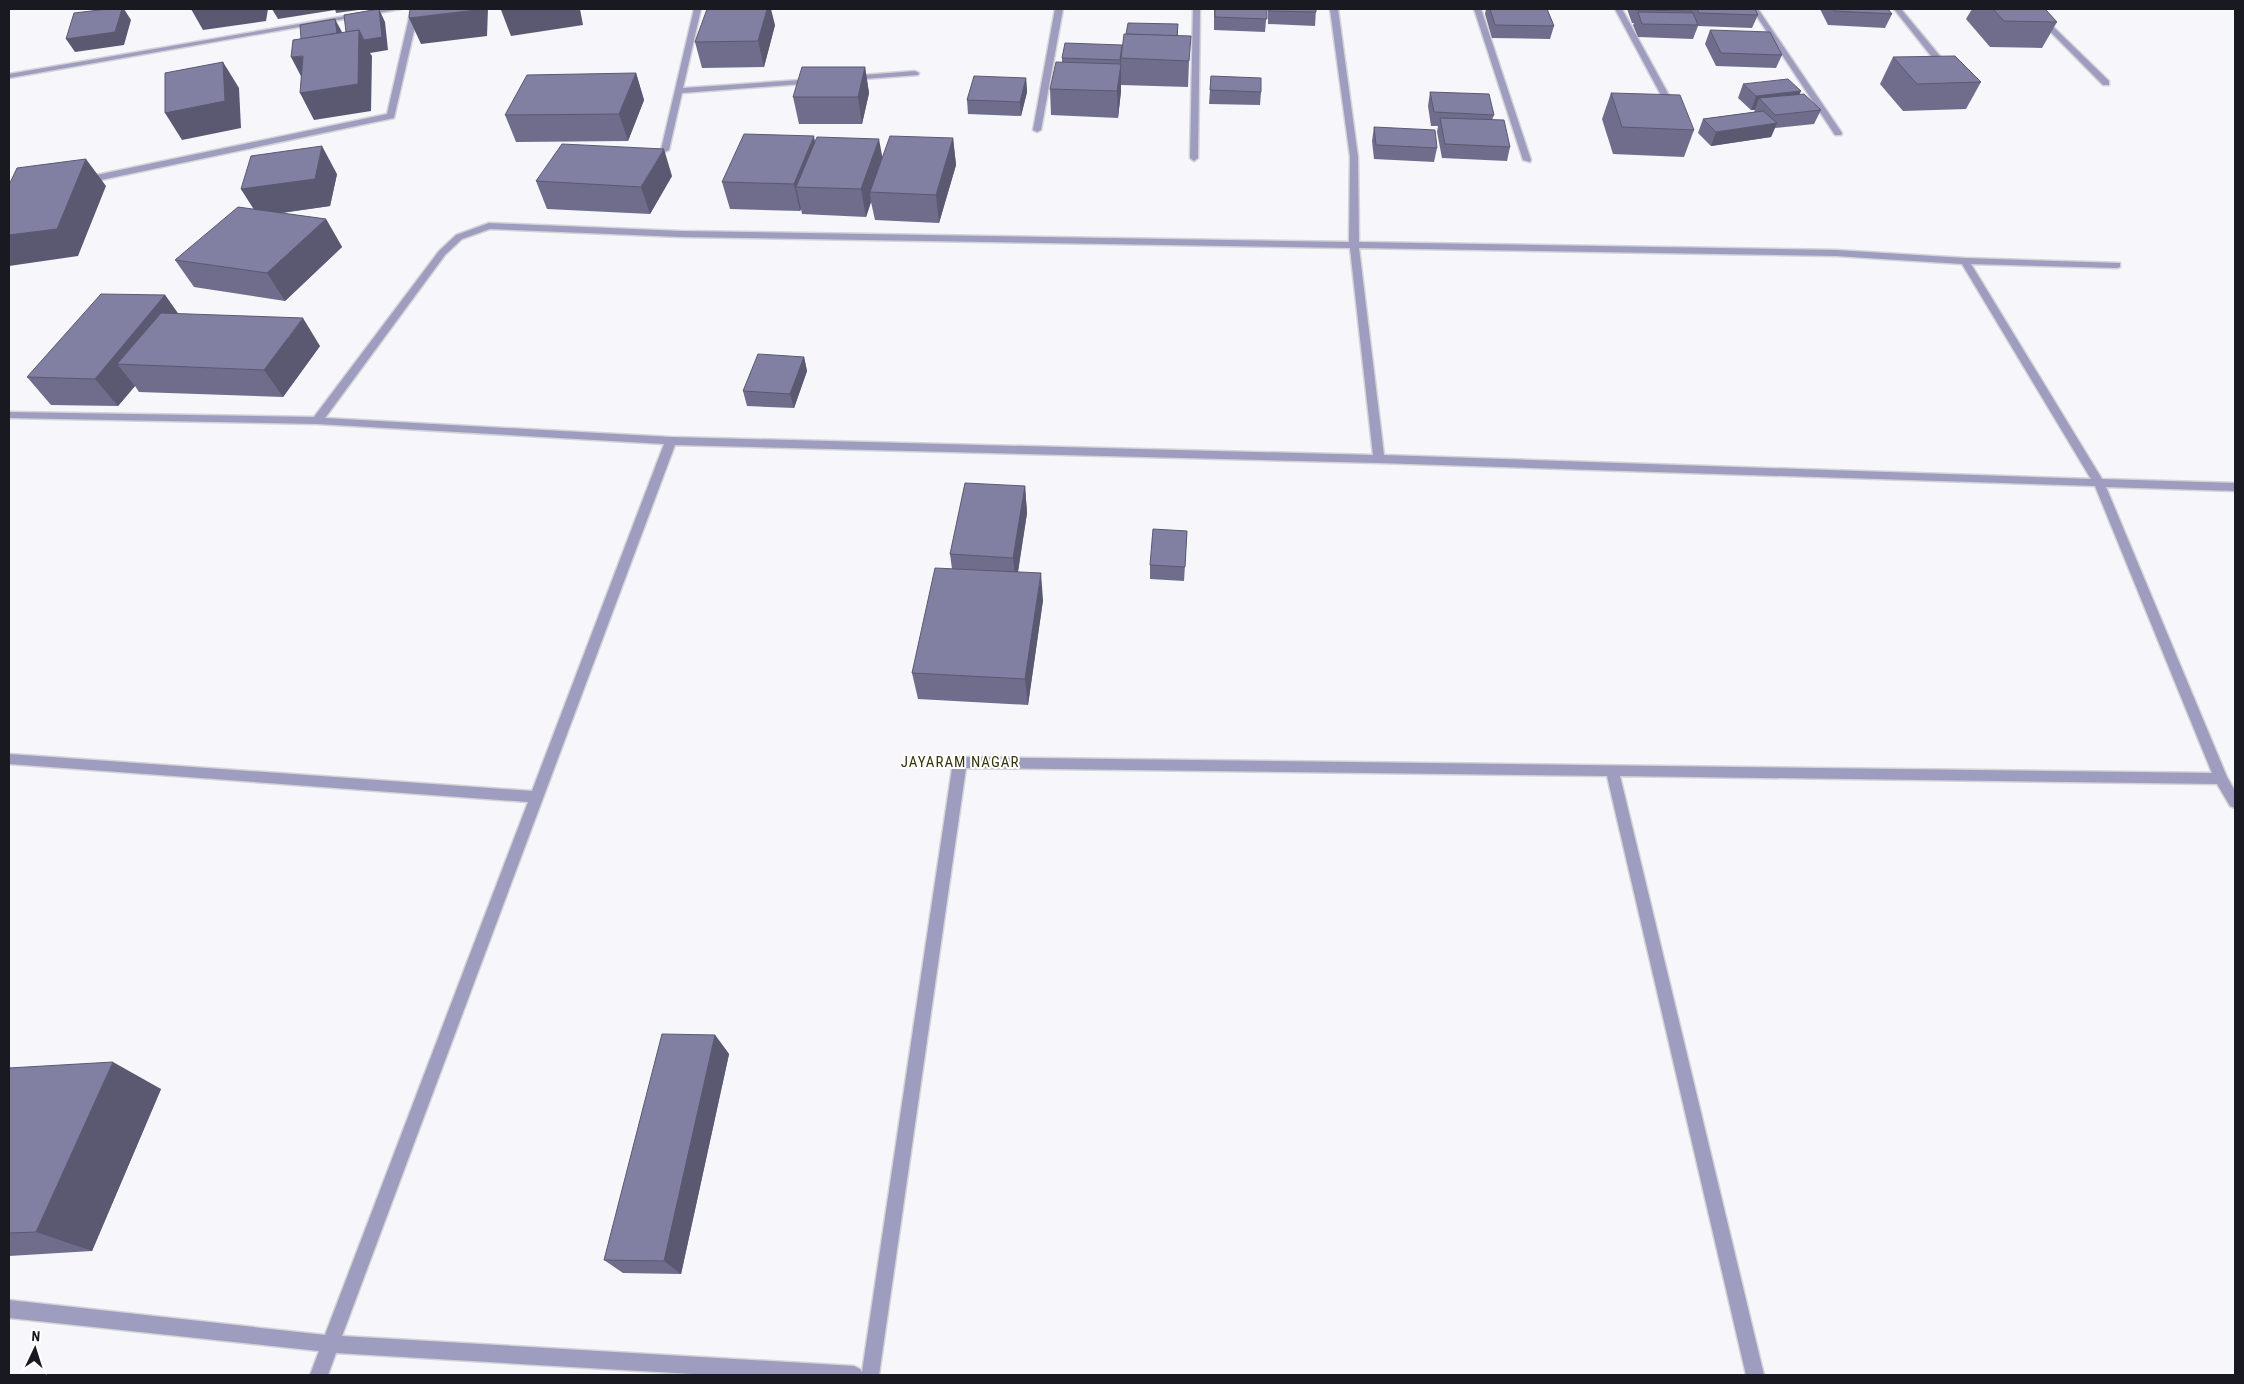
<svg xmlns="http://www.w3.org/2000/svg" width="2244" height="1384" font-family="'Roboto Condensed',sans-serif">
	<rect width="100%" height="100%" fill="#f6f6fb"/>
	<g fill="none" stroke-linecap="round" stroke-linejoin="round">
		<!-- minor casing -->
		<g stroke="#d3d3d8" stroke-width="3">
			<g id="minor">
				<path d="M386,9h15l-392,69v-4z"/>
				<path d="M411,9h8l-25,109 -312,66 -4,-3 4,-3 305,-64z"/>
				<path d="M694,9h7l-18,79 132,-9 4,2 -4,2 -133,10 -13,57 -4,2 -4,-2z"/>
				<path d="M1055,9h8l-22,121 -4,2 -4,-2z"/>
				<path d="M1193,9h7l-2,149 -4,3 -4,-3z"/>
				<path d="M1330,9h8l20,148 1,85 477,8 129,8 155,5v4l-3,1 -146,-4 131,215 133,4v8l-129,-4 121,290 8,14v17l-5,-2 -13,-22 -597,-8 144,599h-18l-139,-599 -641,-8 -87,607h-170l-373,-22 -8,22h-18l9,-24 -310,-33v-18l316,35 203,-533 -519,-38v-10l523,37 132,-347 -347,-20 -308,-6v-6l305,5 125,-166 17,-16 33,-12 192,8 668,11 1,-85zM490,229l191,8 669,11 23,207 -702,-18 -346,-19 120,-163 17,-16zM1359,248l477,8 126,8 129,215 -707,-24zM675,445l704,18 716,23 117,287 -1252,-16 -5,1 -2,4 -91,610 -2,-3 -6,-3 -512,-30z"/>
				<path d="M1474,9h7l50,151 -1,2 -7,-2z"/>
				<path d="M1615,9h7l55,101 -1,2 -7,-2z"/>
				<path d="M1752,9h6l84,124 -1,2h-6z"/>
				<path d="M1894,9h7l48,58v4h-6z"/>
				<path d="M2028,9h7l74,72v4h-6z"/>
				<path d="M915,71l4,2 -1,2 -68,5 -4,-2 4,-2z"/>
			</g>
		</g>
		<!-- minor -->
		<use href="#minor" fill="#9e9cbf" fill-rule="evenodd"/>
	</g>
	<!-- wall -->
	<g fill="#6f6d8b">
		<path d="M1214,9h53l-2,23 -51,-2z"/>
		<path d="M1268,9h48l-1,17 -47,-2z"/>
		<path d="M1486,9h61l7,17 -4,13 -58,-1 -7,-24z"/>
		<path d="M1627,9h128l3,6 -6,13 -54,-2 -5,13 -55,-2 -5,-12 1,-2h-2z"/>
		<path d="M1820,9h68l4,5 -7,14 -57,-3z"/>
		<path d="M1972,9h73l12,13 -15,26 -52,-1 -24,-28z"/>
		<path d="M1178,24v12l11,26 -1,25 -67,-2v6l-3,27 -67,-3 -1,-26 12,-27v-4l60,-5z"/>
		<path d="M775,25l-11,42 -62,1 -7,-26z"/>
		<path d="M1710,30l72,25 -6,13 -60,-2 -11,-22z"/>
		<path d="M1893,57l88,25 -15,27 -63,2 -23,-27z"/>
		<path d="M865,67l4,26 -7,31h-63l-6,-27z"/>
		<path d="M636,73l8,27 -16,41 -112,1 -11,-27z"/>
		<path d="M1211,76l50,16 -1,13 -51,-1z"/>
		<path d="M1026,78l1,14 -6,24 -53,-2 -1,-14z"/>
		<path d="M1743,84l58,7 -2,3 22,16 -7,14 -39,4 -4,9 -60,9 -13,-13 5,-14 51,-7 1,-2h-4l-13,-12z"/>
		<path d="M1430,92l64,23 -2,5 18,27 -3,14 -65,-3 -5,-26 1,-6h-7l-3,-20z"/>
		<path d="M1611,93l83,37 -10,27 -71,-3 -11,-35z"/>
		<path d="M1374,127l63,21 -3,14 -60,-3 -2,-18z"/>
		<path d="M953,138l3,27 -17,58 -64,-3 -4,-18 -5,15 -64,-3 -1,-5 -1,2 -70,-2 -8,-27 93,-40 67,16z"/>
		<path d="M337,174l-7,32 -48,7 44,6 16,28 -57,54 -91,-14 -19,-27 79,-51 -13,-20z"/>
		<path d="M672,176l-22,38 -103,-5 -11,-28z"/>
		<path d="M165,295l13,19 142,32 -37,51 -144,-5 -4,-6 -17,20 -67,-1 -24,-28z"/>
		<path d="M804,357l3,14 -13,37 -47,-2 -4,-15z"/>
		<path d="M1025,486l2,27 -9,59 25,28 -15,105 -110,-6 -6,-26 40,-104 -2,-15z"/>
		<path d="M1187,531l-3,50 -34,-2v-14z"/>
		<path d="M715,1035l14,19 -48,220 -58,-1 -19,-13z"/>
		<path d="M9,1068l152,21 -69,162 -83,5z"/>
	</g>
	<!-- shaded-wall -->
	<g fill="#5a5971">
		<path d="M91,9h17l-16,1z"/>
		<path d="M122,9h2l7,11 -7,25 -49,7 -9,-13z"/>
		<path d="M191,9h77l-2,12 -63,9z"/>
		<path d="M272,9h94l-30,4 -1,-4v1l-57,9z"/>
		<path d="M379,9l6,13 3,28 -18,3 2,3 -1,55 -57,9 -14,-27z"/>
		<path d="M476,9h12l-1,27 -66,8 -12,-26z"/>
		<path d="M508,9h72l3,16 -72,11 -10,-26z"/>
		<path d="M767,9h4l4,16 -11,42 -6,-26z"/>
		<path d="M335,19l7,13 3,23 -36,6z"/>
		<path d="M1122,45v13h-1l-1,16v-14z"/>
		<path d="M303,56l2,28 -14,-27z"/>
		<path d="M223,62l16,26 2,40 -59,12 -17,-27z"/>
		<path d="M1121,64v27l-3,27 -1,-27z"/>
		<path d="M865,67l4,26 -7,31 -4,-27z"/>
		<path d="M636,73l8,27 -16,41 -9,-27z"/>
		<path d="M1026,78l1,14 -6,24 -1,-14z"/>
		<path d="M1801,91l-6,13 -36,-6 -4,12h-4l5,-14z"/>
		<path d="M1777,123l-6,14 -60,9 5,-14z"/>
		<path d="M814,136l5,27 -23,24 5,22 -1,2 -6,-27z"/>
		<path d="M953,138l3,27 -17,58 -3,-28z"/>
		<path d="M879,139l5,27 -14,26 1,10 -5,15 -5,-28z"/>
		<path d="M322,146l15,28 -7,32 -72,10 -17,-27z"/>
		<path d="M664,149l8,27 -22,38 -9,-27z"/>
		<path d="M86,159l20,27 -28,70 -69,10v-31z"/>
		<path d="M326,219l16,28 -57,54 -18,-28z"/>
		<path d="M165,295l20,28 -68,41 18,22 -17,20 -23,-27z"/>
		<path d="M303,318l17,28 -37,51 -19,-27z"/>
		<path d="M804,357l3,14 -13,37 -4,-14z"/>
		<path d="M1025,486l2,27 -11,71 -3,-26z"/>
		<path d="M1041,573l2,27 -15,105 -3,-26z"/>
		<path d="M715,1035l14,19 -48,220 -17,-13z"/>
		<path d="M113,1062l48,27 -69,162 -56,-19z"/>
	</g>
	<!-- building -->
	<g fill="#817fa2" stroke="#5a5971">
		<path d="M108,9h14l-7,23 -49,7 8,-26z"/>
		<path d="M379,9l3,28 -18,3 -5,-10 -13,2 -2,-17z"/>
		<path d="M410,9h66v1l-67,8z"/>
		<path d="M707,9h60l-9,32 -63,1z"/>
		<path d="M1215,9h52v10l-52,-2z"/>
		<path d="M1269,9h47v3l-47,-1z"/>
		<path d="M1490,9h57l7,17 -59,-1z"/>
		<path d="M1636,9h55l1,2 -56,-1z"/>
		<path d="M1697,9h58l3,6 -59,-2z"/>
		<path d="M1833,9h55l4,5 -58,-3z"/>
		<path d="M1993,9h52l12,13 -53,-1z"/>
		<path d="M1638,12l55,1 5,12 -56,-1z"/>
		<path d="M335,19l2,14 -36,6 -1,-14z"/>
		<path d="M1128,23l50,1 -1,12 -51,-2z"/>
		<path d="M359,30l-1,54 -58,9 3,-37 -12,1 2,-17z"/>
		<path d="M1710,30l60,2 12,23 -61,-2z"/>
		<path d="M1124,34l67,2 -2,25 -68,-3z"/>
		<path d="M1065,43l57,2 -2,15 -58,-2z"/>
		<path d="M1955,56l26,26 -64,2 -24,-27z"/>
		<path d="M223,62l2,39 -60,12v-40z"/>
		<path d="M1056,62l65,2 -4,27 -67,-2z"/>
		<path d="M802,67h63l-7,30h-65z"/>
		<path d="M636,73l-17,41 -114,1 22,-40z"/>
		<path d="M974,76l52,2 -6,24 -53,-2z"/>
		<path d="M1211,76l50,2v14l-51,-2z"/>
		<path d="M1788,79l13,12 -45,5 -13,-12z"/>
		<path d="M1430,92l59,2 5,21 -60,-3z"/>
		<path d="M1611,93l69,2 14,35 -72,-3z"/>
		<path d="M1804,94l17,16 -46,5 -16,-17z"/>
		<path d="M1763,111l14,12 -61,9 -13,-13z"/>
		<path d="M1440,118l64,2 6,27 -65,-3z"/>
		<path d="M1374,127l61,3 2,18 -61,-3z"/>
		<path d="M744,134l70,2 -20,48 -72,-2z"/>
		<path d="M890,136l63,2 -17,57 -66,-3z"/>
		<path d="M817,137l62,2 -18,50 -65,-2z"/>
		<path d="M562,144l102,5 -23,38 -105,-6z"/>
		<path d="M322,146l-7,33 -74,10 10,-33z"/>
		<path d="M86,159l-29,70 -48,6v-50l8,-17z"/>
		<path d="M238,207l88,12 -59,54 -92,-13z"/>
		<path d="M101,294l64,1 -70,84 -68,-2z"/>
		<path d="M161,313l142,5 -39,52 -147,-6z"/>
		<path d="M758,354l46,3 -14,37 -47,-3z"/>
		<path d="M965,483l60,3 -12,72 -63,-4z"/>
		<path d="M1153,529l34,2 -2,36 -35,-2z"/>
		<path d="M935,568l106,5 -16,106 -113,-6z"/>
		<path d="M662,1034l53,1 -51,226 -60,-1z"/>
		<path d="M113,1062l-77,170 -27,1v-165z"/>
	</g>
	<g text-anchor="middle" stroke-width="4" stroke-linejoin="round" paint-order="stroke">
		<!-- neighbourhood labels -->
		<g font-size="15" letter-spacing="1" fill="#37350b" stroke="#fff">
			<text x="960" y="767">JAYARAM NAGAR</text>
		</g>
	</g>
	<!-- border -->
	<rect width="2244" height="1384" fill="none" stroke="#191922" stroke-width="20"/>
	<!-- north arrow -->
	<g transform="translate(35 1349) rotate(4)" stroke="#ffffff" stroke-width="4" paint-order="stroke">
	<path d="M0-4L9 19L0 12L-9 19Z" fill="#191922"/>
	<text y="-8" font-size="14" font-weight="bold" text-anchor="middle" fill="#191922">N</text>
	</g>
</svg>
